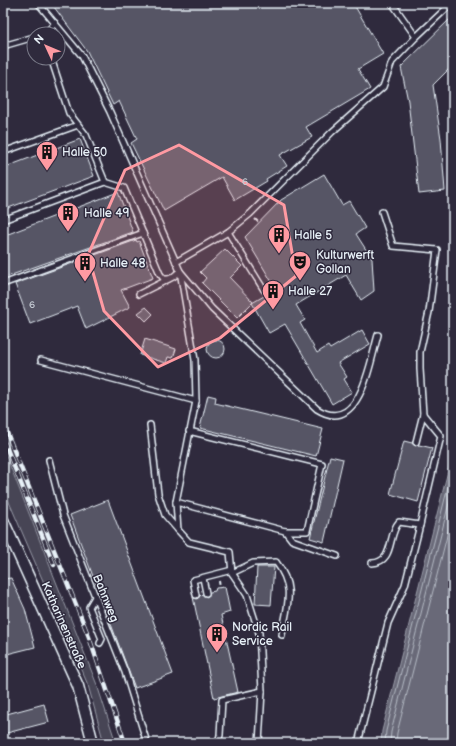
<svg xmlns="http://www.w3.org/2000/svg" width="456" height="746" font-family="'Balsamiq Sans',sans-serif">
	<rect width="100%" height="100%" fill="#2f2a3d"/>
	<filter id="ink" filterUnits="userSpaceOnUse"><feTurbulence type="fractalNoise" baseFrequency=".025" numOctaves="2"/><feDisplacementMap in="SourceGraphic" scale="8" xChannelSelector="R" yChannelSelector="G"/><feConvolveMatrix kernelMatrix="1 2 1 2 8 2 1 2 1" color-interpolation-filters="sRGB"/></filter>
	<g filter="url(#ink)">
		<!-- green -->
		<path fill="#464455" stroke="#979aa6" d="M3,448l94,237 19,58h-12l-16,-58 -85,-197z"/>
		<!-- water -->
		<path fill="#696978" stroke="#9c9fab" d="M453,451v292h-72l1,-12z"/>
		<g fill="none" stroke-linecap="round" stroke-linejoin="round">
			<!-- shore -->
			<g stroke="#b5bbc5" stroke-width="1">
				<path d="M385,743l1,-12 67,-264"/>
				<path d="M390,743l1,-11 62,-245"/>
				<path d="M396,743l1,-10 56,-221"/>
			</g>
		</g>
		<!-- building -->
		<g fill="#575565" stroke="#e8f1f8">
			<path d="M51,3h302l30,51 -25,15 12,20 -64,38 6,10 -32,18 7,11 -21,13 1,2 -32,19 -13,-23 -58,34 -33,-68 6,-4 -18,-38 -6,4 -26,-54z"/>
			<path d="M453,16v49l-20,20 8,54 4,52 -26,3 -11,-93 -7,-34z"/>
			<path d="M80,139l14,37 -91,34v-42z"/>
			<path d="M324,174l18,31 7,-4 16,27 -9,6 16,25 2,32 -13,9 -15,-25 -50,30 9,15 -5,3 17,30 11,-7 2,3 32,-19 8,14 -32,19 9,14 -3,2 8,13 -20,12 -47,-80 -16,9 -17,-30 24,-14 -31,-52 36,-37z"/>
			<path d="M118,192l15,40 -130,46v-42z"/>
			<path d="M136,240l1,2 2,-1 14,37 -32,12 9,17 -44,22 -9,-23 -47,18 -15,-40z"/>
			<path d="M225,249l17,17 -12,12 23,24 -16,16 -35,-35 4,-5 -6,-6z"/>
			<path d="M146,307l7,7 -7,7 -8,-8z"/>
			<path d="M145,339l31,10 -3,9 -5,-1 -2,6 -26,-8z"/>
			<circle cx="216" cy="349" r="9"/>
			<path d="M208,395l8,2 -1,6 108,26 -7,27 -116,-28z"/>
			<path d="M404,441l8,2 3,3 4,-1 13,3 -14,54 -28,-8z"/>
			<path d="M330,456l13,3 -19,83 -14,-4z"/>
			<path d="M108,500l65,174 -38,14 -65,-173z"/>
			<path d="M257,567h17l-3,38 -16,-1z"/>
			<path d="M11,578l14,31 10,38 -32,8v-76z"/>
			<path d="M225,587l5,25 -9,3 17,77 -24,6 -21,-101 4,2 5,-5 5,3 3,-5 5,-1 1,-3z"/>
			<path d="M44,704l5,18 -46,12v-19z"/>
		</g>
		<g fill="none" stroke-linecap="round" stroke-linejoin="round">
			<!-- service casing -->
			<g stroke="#e8f1f8" stroke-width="8">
				<g id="service">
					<path d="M38,3l44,53 28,56 70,159 15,89 1,41 -20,101 109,29h22l15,-67 -133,-33"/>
					<path d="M392,3l24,34 36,-34"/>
					<path d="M45,34l10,-11"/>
					<path d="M3,46l31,-9"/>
					<path d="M51,58l18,55 17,22 19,47 19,6 36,86 4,5h4"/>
					<path d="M3,152l75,-27"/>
					<path d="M382,212l11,34 44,4 -8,62 -9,40v17l3,45 18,22 -21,89"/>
					<path d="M3,220l102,-38"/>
					<path d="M228,232l36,58"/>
					<path d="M176,262l52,-30 22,-18 82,-82 51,-45 9,-25 24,-25"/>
					<path d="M3,284l140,-51"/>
					<path d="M139,294l34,-17 7,-6 32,38 105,100c43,27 53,-47 61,-74"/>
					<path d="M41,360l155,41"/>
					<path d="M150,425l8,69 7,21 13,15"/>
					<path d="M416,442l7,-28"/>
					<path d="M49,460l14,55 62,157 22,71"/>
					<path d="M176,502l2,28 11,12 41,10 2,21 15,22 12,38 3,58 -3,52"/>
					<path d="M285,531l7,9 45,16"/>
					<path d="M232,573l21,-10 23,-1c20,26 11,43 6,73"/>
					<path d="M203,578l3,15"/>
					<path d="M196,595l-3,-15 39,-10"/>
					<path d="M95,597l-6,10 13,32 -2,4"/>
					<path d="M218,743l2,-8 2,-35 40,-9"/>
					<path d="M358,743l30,-120 17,-38 15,-60 -21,-3c-12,13 -4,40 -27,41"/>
				</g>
			</g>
			<!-- minor casing -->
			<g stroke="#e8f1f8" stroke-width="13">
				<path id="minor" d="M3,520l75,166 15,57"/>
			</g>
			<!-- path -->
			<g stroke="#e8f1f8" stroke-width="2" stroke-dasharray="4 3" stroke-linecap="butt">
				<path d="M255,219l4,4"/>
				<path d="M3,504l3,6"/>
				<path d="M219,581l1,7"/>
			</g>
			<!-- service -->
			<use href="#service" stroke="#2f2a3d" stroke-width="5"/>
			<!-- minor -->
			<use href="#minor" stroke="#2f2a3d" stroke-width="10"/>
			<!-- rail casing -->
			<g stroke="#e8f1f8" stroke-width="4.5">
				<g id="rail">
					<path d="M3,423l86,214 36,106"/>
					<path d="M3,439l51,126"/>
				</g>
			</g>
			<!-- rail -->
			<use href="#rail" stroke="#2f2a3d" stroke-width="3" stroke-dasharray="9" stroke-linecap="butt"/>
		</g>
	</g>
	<!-- marked area -->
	<path fill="#ff9aa2" fill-opacity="0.2" stroke="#ff9aa2" stroke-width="3" stroke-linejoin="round" d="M179,145l105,60 12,71 -76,62 -62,29 -54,-56 -16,-56 37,-85z"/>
	<!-- icons -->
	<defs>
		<g id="building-pin" transform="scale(1.15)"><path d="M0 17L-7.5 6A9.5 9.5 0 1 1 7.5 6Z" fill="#ff9aa2" stroke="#2f2a3d"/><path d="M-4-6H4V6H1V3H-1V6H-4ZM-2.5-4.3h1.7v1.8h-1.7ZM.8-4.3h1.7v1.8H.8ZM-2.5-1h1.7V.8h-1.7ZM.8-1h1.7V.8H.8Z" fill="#111"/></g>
		<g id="theatre-pin" transform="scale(1.15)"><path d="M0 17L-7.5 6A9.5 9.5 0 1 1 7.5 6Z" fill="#ff9aa2" stroke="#2f2a3d"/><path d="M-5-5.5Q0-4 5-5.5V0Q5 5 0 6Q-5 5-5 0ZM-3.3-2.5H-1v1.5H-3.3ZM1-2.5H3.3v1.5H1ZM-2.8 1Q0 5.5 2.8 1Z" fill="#111"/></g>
	</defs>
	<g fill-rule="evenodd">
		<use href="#building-pin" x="47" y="152"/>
		<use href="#building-pin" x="68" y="213"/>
		<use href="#building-pin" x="279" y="235"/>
		<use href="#theatre-pin" x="300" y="262"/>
		<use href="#building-pin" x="85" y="263"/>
		<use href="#building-pin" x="273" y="291"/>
		<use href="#building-pin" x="217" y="634"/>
	</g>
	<g text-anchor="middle" stroke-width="3" stroke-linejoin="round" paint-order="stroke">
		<!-- number labels -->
		<g font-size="10" fill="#c4cad3">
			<text x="245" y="185">6</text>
			<text x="32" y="308">6</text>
		</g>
		<!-- poi labels -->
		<g font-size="12" fill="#e8f1f8" stroke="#2f2a3d" text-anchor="start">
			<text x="62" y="156">Halle 50</text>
			<text x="84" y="217">Halle 49</text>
			<text x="294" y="239">Halle 5</text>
			<text x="316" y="259">Kulturwerft<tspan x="316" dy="14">Gollan</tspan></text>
			<text x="100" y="267">Halle 48</text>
			<text x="288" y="295">Halle 27</text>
			<text x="232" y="631">Nordic Rail<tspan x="232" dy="14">Service</tspan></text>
		</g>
		<!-- street labels -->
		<g font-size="12" fill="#e8f1f8" stroke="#2f2a3d">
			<text transform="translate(106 598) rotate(68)" y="4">Bahnweg</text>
			<text transform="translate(64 625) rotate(66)" y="4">Katharinenstraße</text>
		</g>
	</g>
	<!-- margin -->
	<rect width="456" height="746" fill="none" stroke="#2f2a3d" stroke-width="16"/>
	<rect x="8" y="8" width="440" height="730" fill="none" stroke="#e8f1f8" stroke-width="1.5" filter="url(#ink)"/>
	<!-- north arrow -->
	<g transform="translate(46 46) rotate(314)"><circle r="19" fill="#2f2a3d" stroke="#797a88"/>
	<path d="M0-3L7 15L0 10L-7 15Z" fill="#ff9aa2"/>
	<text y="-6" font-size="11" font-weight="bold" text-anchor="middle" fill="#e8f1f8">N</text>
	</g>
</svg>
